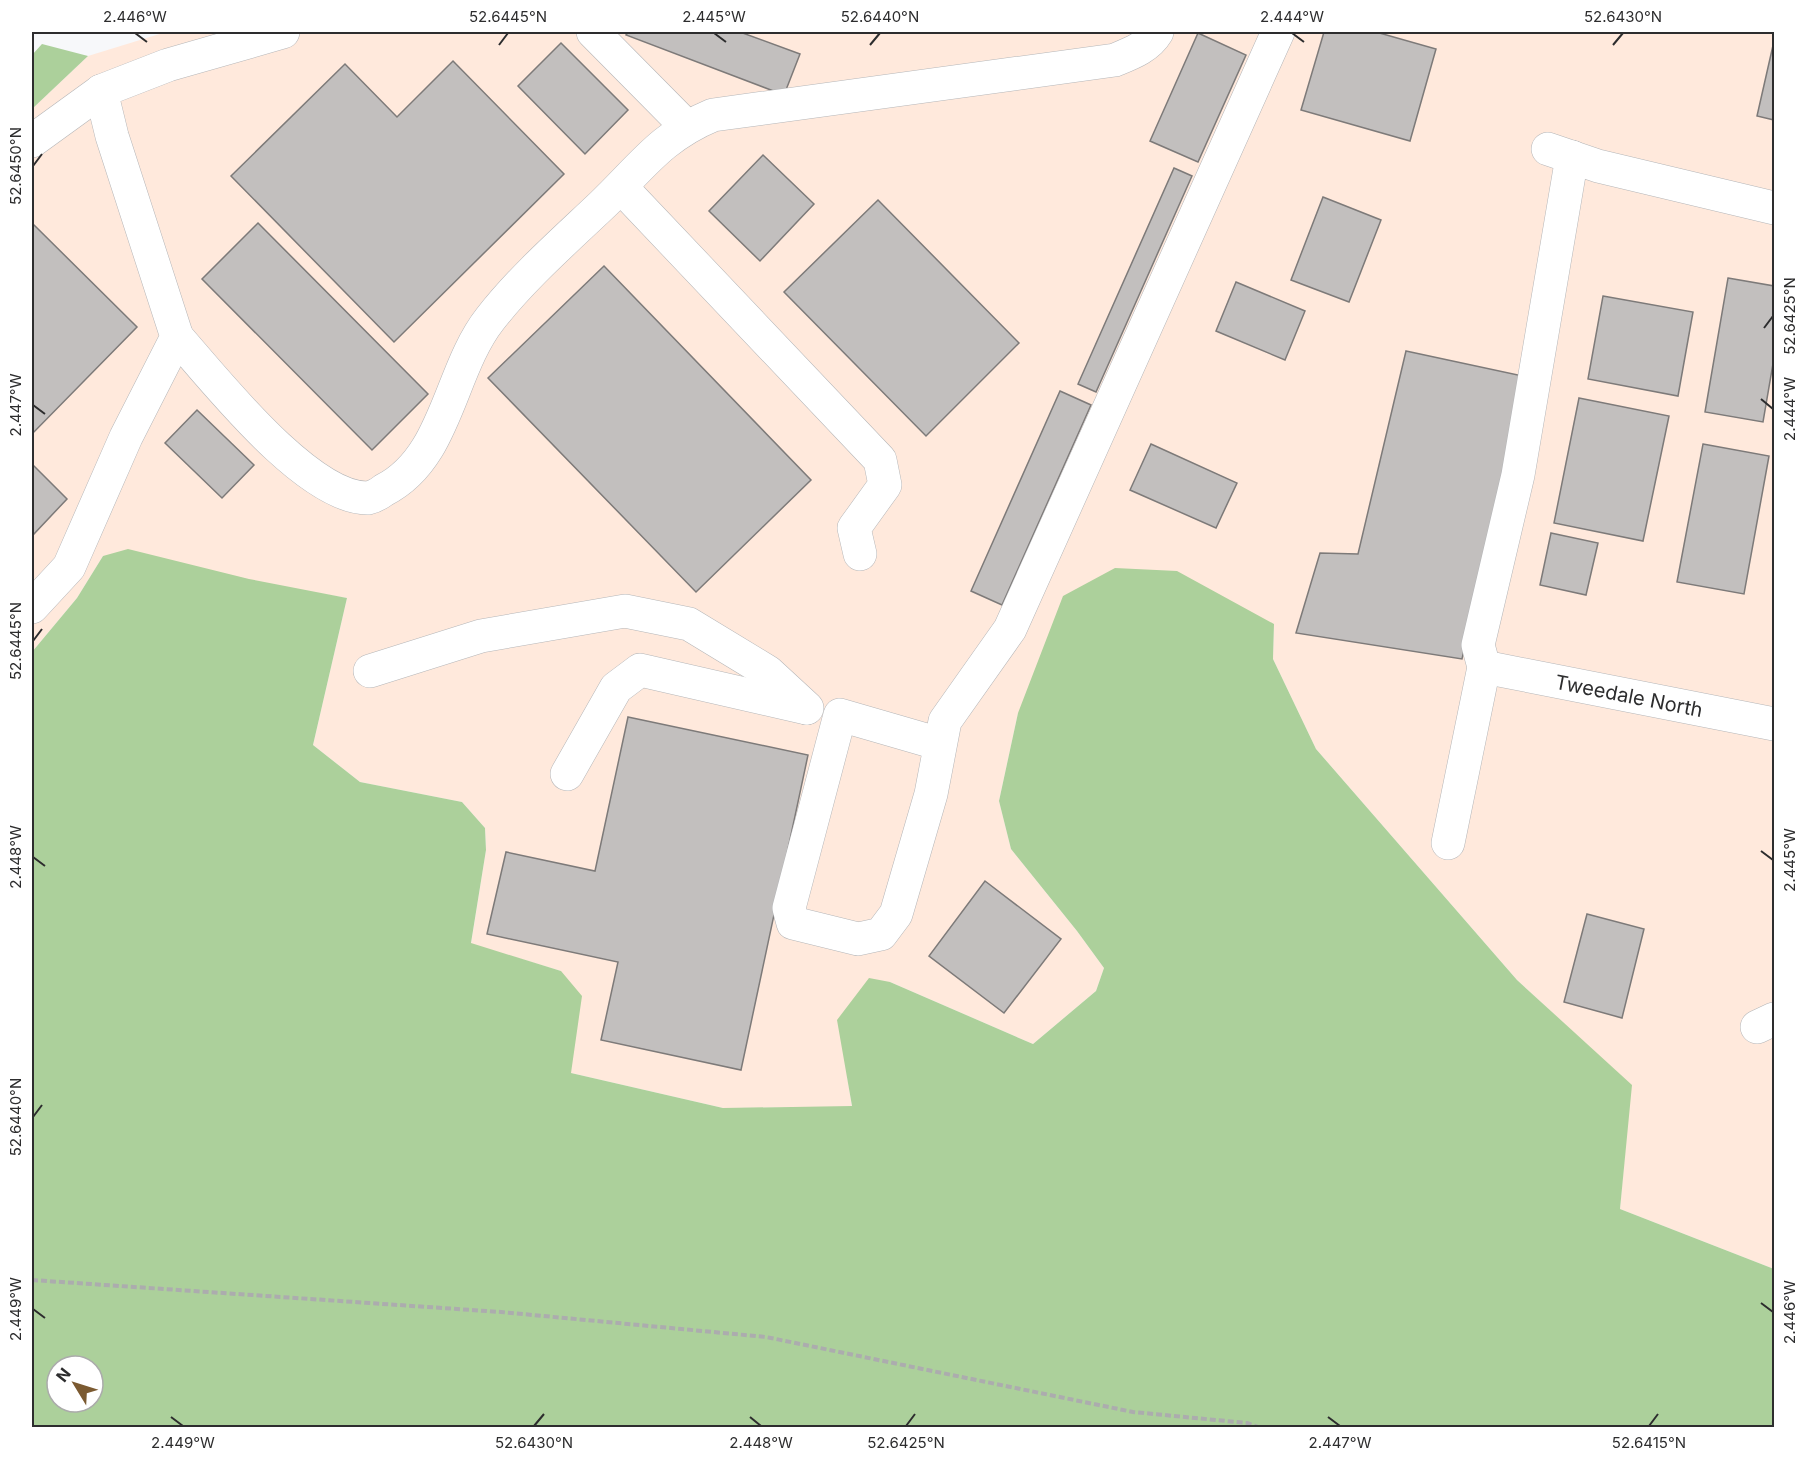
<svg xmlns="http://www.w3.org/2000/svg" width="1806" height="1459" font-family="Inter,sans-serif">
	<rect width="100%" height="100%" fill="#f7f8fa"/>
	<!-- industrial -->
	<path fill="#ffe9dc" d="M166,32h1608v1237l-154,-60 11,-124 -114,-105 -201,-231 -43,-90 1,-35 -256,89 -19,88 12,48 66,82 27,37 -8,23 -63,53 -143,-62 -43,94 5,31 -129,1 -152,-35 -10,-102 -90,-27 15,-94 -1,-22 -23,-26 -102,-20 -47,-37 34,-147 -244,-42 -26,42 -45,54v-543l56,-53z"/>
	<!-- green -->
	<g fill="#acd09b" fill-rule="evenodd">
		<path d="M42,44l46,12 -56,53v-54z"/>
		<path d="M128,549l121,30 98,19 -34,147 47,37 102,20 23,26 1,22 -15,93 90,28 21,25 -11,77 152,35 129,-2 -15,-86 32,-42 21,4 143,62 63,-53 8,-23 -27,-37 -66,-82 -12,-48 19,-88 45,-117 52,-28 62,3 97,53 -1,35 43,90 201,231 115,105 -12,124 154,60v158h-1742v-775l45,-54 26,-42zM57,1366h36v36h-36z"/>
	</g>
	<!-- building -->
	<g fill="#c2bfbe" stroke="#7d7a79" stroke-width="1.5">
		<path d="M628,32h112l60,22 -16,41 -158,-60z"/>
		<path d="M1324,32h52l60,17 -26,92 -109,-31z"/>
		<path d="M1198,33l48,22 -48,107 -48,-21z"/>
		<path d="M1774,41v79l-17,-4z"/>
		<path d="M561,43l67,67 -43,44 -67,-68z"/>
		<path d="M453,61l111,113 -170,168 -163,-166 114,-112 52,53z"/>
		<path d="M763,155l51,49 -54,57 -51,-50z"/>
		<path d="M1174,168l18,8 -96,216 -18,-8z"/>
		<path d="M1323,197l58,23 -32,82 -58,-22z"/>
		<path d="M878,200l141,143 -93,93 -142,-144z"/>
		<path d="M32,223l105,104 -105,107z"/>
		<path d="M258,223l170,171 -56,56 -170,-171z"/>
		<path d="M604,266l207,214 -115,112 -208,-214z"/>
		<path d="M1728,278l46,8v72l-11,64 -58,-10z"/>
		<path d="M1236,282l69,29 -20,49 -69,-29z"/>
		<path d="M1603,296l90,16 -15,84 -90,-17z"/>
		<path d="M1406,351l121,26 -65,282 -166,-26 24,-80 38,1z"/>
		<path d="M1060,391l31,14 -89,200 -31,-14z"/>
		<path d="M1579,398l90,18 -26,125 -89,-18z"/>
		<path d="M197,410l57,55 -32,33 -57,-55z"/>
		<path d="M1151,444l86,39 -21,45 -86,-38z"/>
		<path d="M1703,444l66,12 -25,138 -67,-12z"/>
		<path d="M32,464l35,35 -35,37z"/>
		<path d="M1551,533l47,10 -12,52 -46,-10z"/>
		<path d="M628,717l180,38 -67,315 -140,-30 17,-78 -131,-28 19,-82 89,19z"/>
		<path d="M985,881l76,58 -57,74 -75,-57z"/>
		<path d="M1587,914l57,15 -22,89 -58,-16z"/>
	</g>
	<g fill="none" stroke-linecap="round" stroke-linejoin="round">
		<!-- minor casing -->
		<g stroke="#b5b6b8" stroke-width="34">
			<g id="minor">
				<path d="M593,32l93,94"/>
				<path d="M32,141l69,-50"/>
				<path d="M1548,149l50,17 176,42"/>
				<path d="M621,187l259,273 5,25 -31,43 6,26"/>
				<path d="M177,337c38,43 131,162 191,161 5,-1 12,-5 16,-8 63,-32 65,-119 106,-171 32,-41 73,-77 111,-113 40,-38 59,-69 112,-91l402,-55c17,-7 33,-13 42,-28"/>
				<path d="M32,607l37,-40 57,-130 51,-100 -65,-201 -11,-45 67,-26 115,-33"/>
				<path d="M1484,667l290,57"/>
				<path d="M370,671l111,-35 144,-25 64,13 79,48 39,36"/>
				<path d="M940,744l-100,-29 -51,193 4,15 65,16 23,-5 15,-20 35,-120 14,-73 65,-92 268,-597"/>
				<path d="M567,774l49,-86 24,-18 166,38"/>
				<path d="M1448,843l36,-176 -6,-22 40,-170 54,-318"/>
				<path d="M1757,1027l17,-8"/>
			</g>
		</g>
		<!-- path -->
		<path stroke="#acacae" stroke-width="4" stroke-dasharray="6 3" stroke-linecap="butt" d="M32,1280l469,32 265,25 367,75 114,11 14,5"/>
		<!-- minor -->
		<use href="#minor" stroke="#fff" stroke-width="33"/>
	</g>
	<!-- ticks -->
	<path fill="none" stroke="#2d2d2e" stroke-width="2" d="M135,33l12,9M714,33l12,9M1292,33l12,9M499,45l9,-12M870,45l10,-12M1613,45l10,-12M33,166l9,-12M1764,328l9,-12M1761,399l12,10M33,405l12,9M33,641l9,-12M1761,851l12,9M33,857l12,9M33,1117l9,-12M1761,1303l12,9M33,1309l12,9M171,1417l12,9M750,1417l11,9M1328,1417l12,9M534,1426l10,-12M906,1426l9,-12M1649,1426l9,-12"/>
	<g text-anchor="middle" stroke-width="6" stroke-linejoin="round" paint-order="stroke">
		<!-- street labels -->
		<g font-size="20" fill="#2d2d2e" stroke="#fff">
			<text transform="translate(1629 696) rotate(11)" y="7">Tweedale North</text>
		</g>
	</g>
	<!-- border -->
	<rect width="1806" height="1459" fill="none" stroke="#ffffff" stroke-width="66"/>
	<!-- north arrow -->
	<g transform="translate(75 1384) rotate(308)"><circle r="28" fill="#ffffff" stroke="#ababab" stroke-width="1.5"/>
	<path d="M0-4.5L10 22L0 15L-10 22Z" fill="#7b5a31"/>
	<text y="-9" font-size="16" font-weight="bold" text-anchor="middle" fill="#2d2d2e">N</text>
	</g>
	<rect x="33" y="33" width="1740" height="1393" fill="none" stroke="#2d2d2e" stroke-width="2"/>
	<g font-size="15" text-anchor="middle" fill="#2d2d2e">
		<text x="135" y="22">2.446°W</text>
		<text x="508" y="22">52.6445°N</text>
		<text x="714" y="22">2.445°W</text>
		<text x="880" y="22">52.6440°N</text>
		<text x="1292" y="22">2.444°W</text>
		<text x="1623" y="22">52.6430°N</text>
		<text transform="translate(16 166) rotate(-90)" y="5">52.6450°N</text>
		<text transform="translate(1790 316) rotate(-90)" y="5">52.6425°N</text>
		<text transform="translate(16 405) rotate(-90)" y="5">2.447°W</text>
		<text transform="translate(1790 409) rotate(-90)" y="5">2.444°W</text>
		<text transform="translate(16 641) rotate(-90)" y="5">52.6445°N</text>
		<text transform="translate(16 857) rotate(-90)" y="5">2.448°W</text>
		<text transform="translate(1790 860) rotate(-90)" y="5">2.445°W</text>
		<text transform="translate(16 1117) rotate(-90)" y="5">52.6440°N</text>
		<text transform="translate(16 1309) rotate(-90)" y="5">2.449°W</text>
		<text transform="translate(1790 1312) rotate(-90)" y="5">2.446°W</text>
		<text x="183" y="1448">2.449°W</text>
		<text x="534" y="1448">52.6430°N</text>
		<text x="761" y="1448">2.448°W</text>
		<text x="906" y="1448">52.6425°N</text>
		<text x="1340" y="1448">2.447°W</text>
		<text x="1649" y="1448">52.6415°N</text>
	</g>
</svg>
